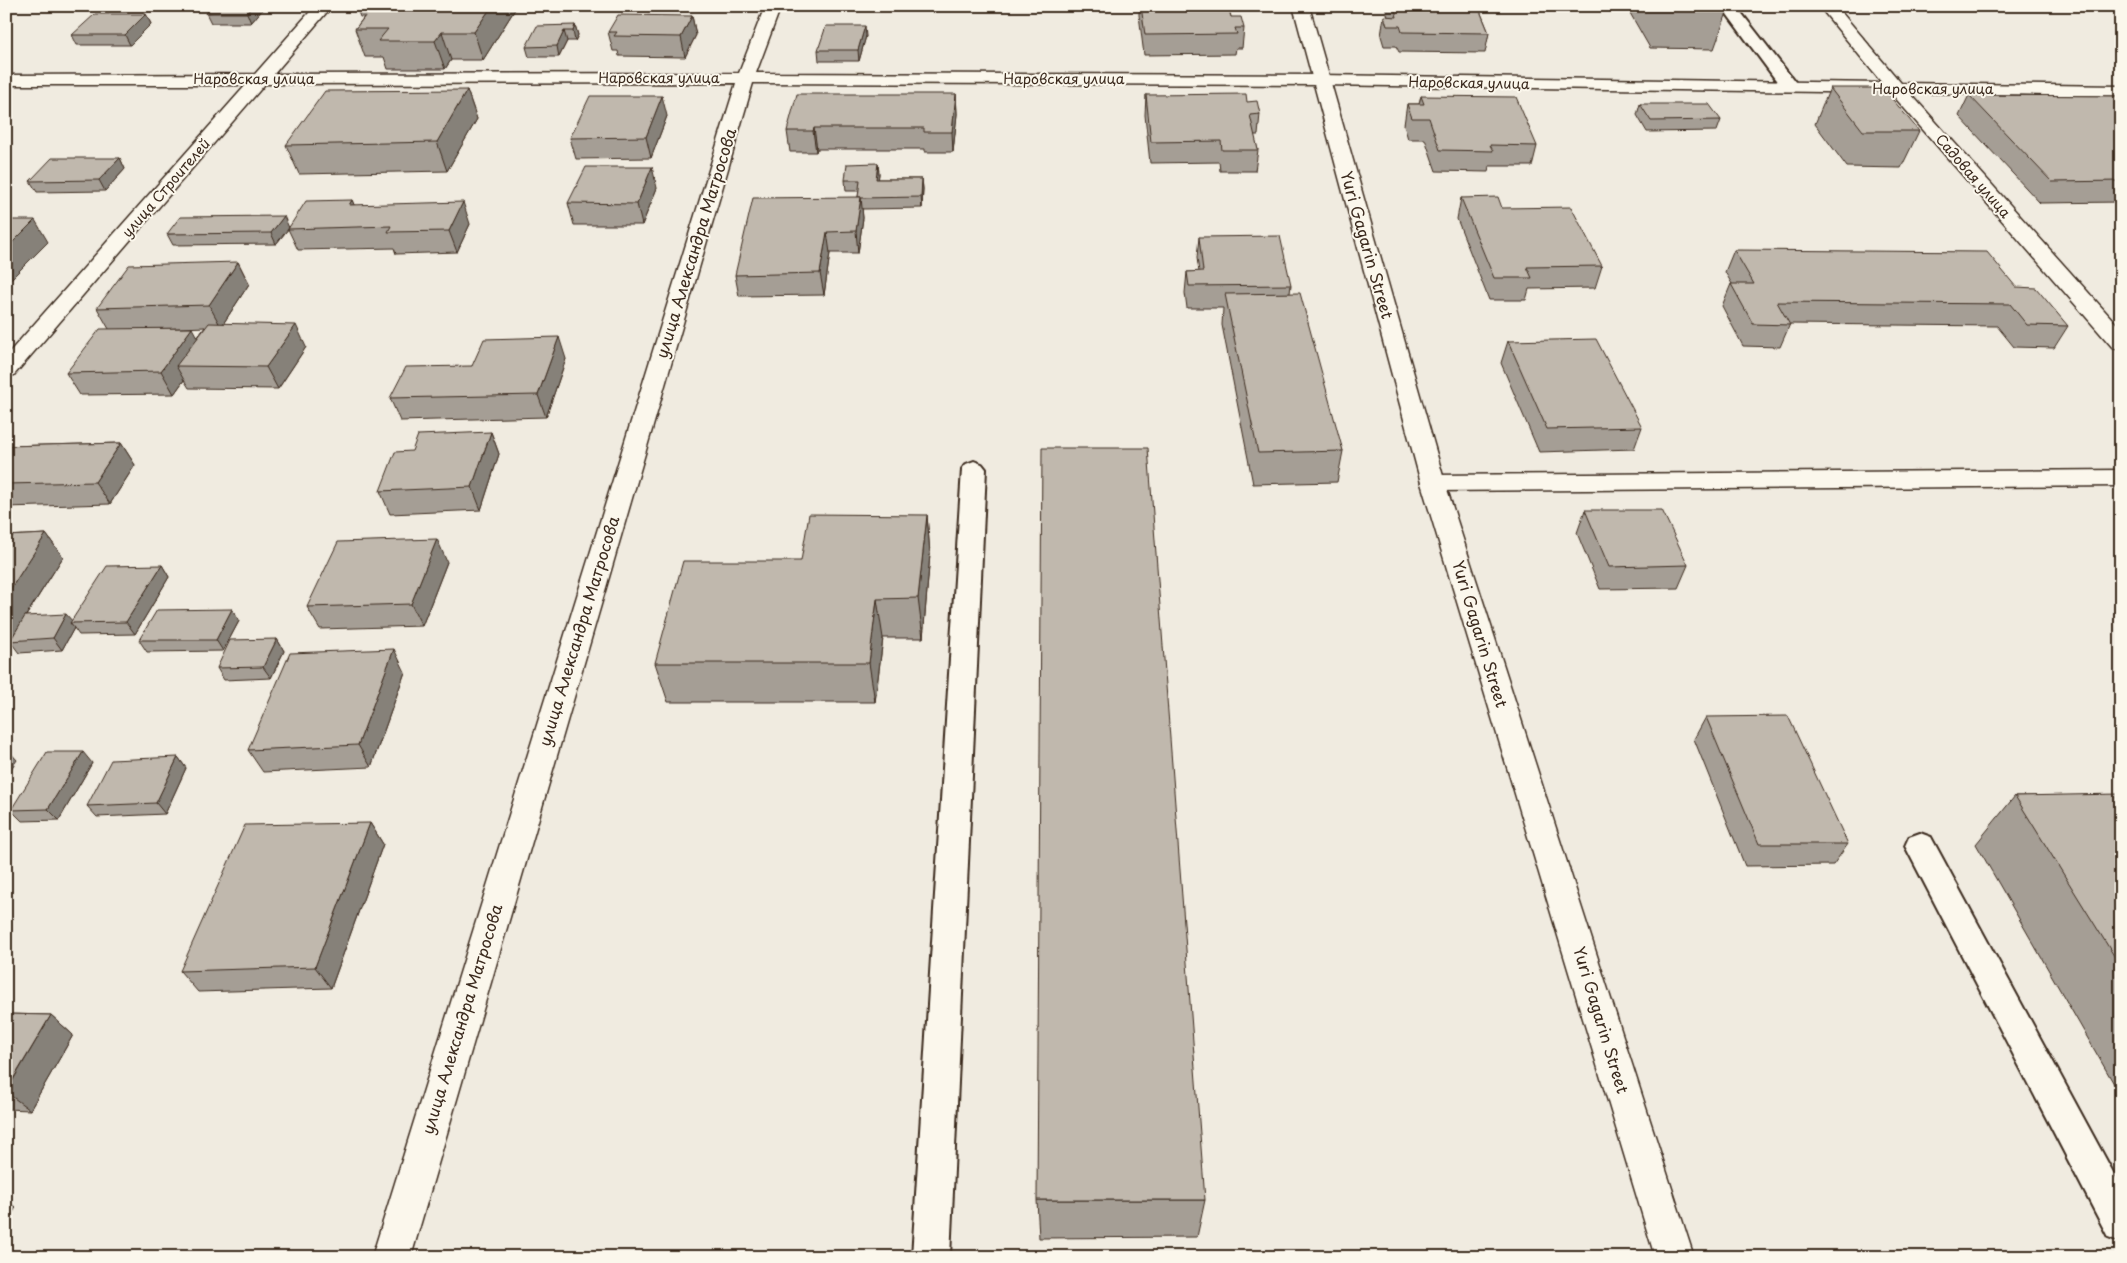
<svg xmlns="http://www.w3.org/2000/svg" width="2127" height="1263" font-family="'Playpen Sans',sans-serif">
	<rect width="100%" height="100%" fill="#f0ebe0"/>
	<filter id="ink" filterUnits="userSpaceOnUse"><feTurbulence type="fractalNoise" baseFrequency=".02" numOctaves="2"/><feDisplacementMap in="SourceGraphic" scale="10" xChannelSelector="R" yChannelSelector="G"/><feConvolveMatrix kernelMatrix="1 2 1 2 8 2 1 2 1" color-interpolation-filters="sRGB"/></filter>
	<g filter="url(#ink)">
		<g fill="none" stroke-linecap="round" stroke-linejoin="round">
			<!-- lane casing -->
			<g stroke="#3b2a1e" stroke-width="4">
				<g id="lane">
					<path d="M1721,6h15l60,77 2,4 -2,4h-12z"/>
					<path d="M974,461l8,3 4,5 -36,788h-38l50,-788 4,-5z"/>
					<path d="M1920,833l11,4 190,350v55l-13,-5 -203,-391 4,-9z"/>
				</g>
			</g>
			<!-- street casing -->
			<g stroke="#3b2a1e" stroke-width="3">
				<g id="street">
					<path d="M315,6h17l-58,68 465,-1 26,-67h16l-25,67 564,2 562,8 -63,-77h17l65,77 220,3v10l-211,-3 211,236v21l-8,-2 -222,-255 -571,-8 -567,-2 -342,1174h-39l364,-1174 -471,1 -251,291 -8,2v-21l240,-271h-240v-10l249,-1z"/>
					<path d="M2121,470v16l-688,5 -9,-2 -3,-6 3,-6 9,-2z"/>
				</g>
			</g>
			<!-- secondary casing -->
			<g stroke="#3b2a1e" stroke-width="3">
				<path id="secondary" d="M1293,6h16l136,477 249,774h-39l-234,-774z"/>
			</g>
			<!-- lane -->
			<use href="#lane" fill="#fbf7ec" fill-rule="evenodd"/>
			<!-- street -->
			<use href="#street" fill="#fbf7ec" fill-rule="evenodd"/>
			<!-- secondary -->
			<use href="#secondary" fill="#fbf7ec" fill-rule="evenodd"/>
		</g>
		<!-- wall -->
		<g fill="#a59e95" stroke="#3b2a1e" fill-rule="evenodd">
			<path d="M356,6h161l-34,54h-32l-6,9h-57l-4,-12h-19l-10,-28 9,-12h-4z"/>
			<path d="M1139,6h89l3,11 13,11 -2,20h-6l-1,6 -91,1 -5,-40z"/>
			<path d="M1386,6h92l11,27 -4,20 -86,-1 -3,-6h-12l-3,-10 3,-20 4,1 -2,-7z"/>
			<path d="M1626,6h103v1l-15,42 -64,-1z"/>
			<path d="M263,9l-12,14h-40l-5,-10z"/>
			<path d="M146,14l5,10 -21,21h-53l-5,-10z"/>
			<path d="M692,16l4,19 -11,22 -66,-1 -1,-5h-5l-5,-19z"/>
			<path d="M575,25l3,10 -3,6h-8l-8,16h-30l-3,-10z"/>
			<path d="M866,36l-7,25h-40l-1,-11z"/>
			<path d="M1830,88l89,43 -18,37 -54,-1 -32,-43z"/>
			<path d="M467,90l10,29 -30,52 -148,3 -13,-29z"/>
			<path d="M956,94l1,20 -4,38h-28v-3h-108l-1,3h-26l-3,-21z"/>
			<path d="M1146,95l114,19 -2,21h-4l4,15 -3,21h-35l-1,-9 -69,1 -5,-48z"/>
			<path d="M1969,95l152,1v106l-81,1 -81,-87z"/>
			<path d="M1421,96l116,50 -5,20h-43l-1,6 -52,-1 -11,-32h-17l-4,-14 3,-21h12z"/>
			<path d="M1640,104l81,16 -4,11 -70,1 -10,-17z"/>
			<path d="M667,116l-16,42 -75,1 -6,-21z"/>
			<path d="M120,158l5,11 -20,22 -68,1 -7,-11z"/>
			<path d="M878,163l1,11 -1,5h44l1,10 -1,19 -60,1 1,9 -5,35h-28l-6,42 -85,1 -4,-21 123,-78 1,-6h-13l-1,-11z"/>
			<path d="M657,188l-15,37h-68l-6,-22z"/>
			<path d="M1461,198l41,10 100,58 -7,22 -66,1 -3,11h-37l-32,-81z"/>
			<path d="M352,200l2,5 116,19 -13,28 -61,2 -2,-6 -96,2 -10,-21 -12,15 -103,1 -6,-11 122,-7z"/>
			<path d="M1199,237l92,48 -1,8 53,158 -6,31 -84,2 -31,-159 1,-17h-36l-2,-15 2,-21h12l-2,-14z"/>
			<path d="M1734,250l282,37 52,39 -14,22 -40,-1 -17,-21 -207,-2 -10,23 -37,-1 -21,-40 9,-22h1l-7,-12z"/>
			<path d="M238,262l11,22 -26,40 83,23 -28,42 -89,-1 -5,-8 -10,14 -94,1 -14,-22 43,-44 -12,-21zM205,327l-8,11 -38,-9z"/>
			<path d="M1508,341l134,86 -8,22 -95,3 -38,-89z"/>
			<path d="M566,359l-20,58 -146,4 -10,-23 82,-32z"/>
			<path d="M491,432l8,22 -18,56 -91,4 -10,-23z"/>
			<path d="M121,443l14,22 -25,39 -104,3v-61z"/>
			<path d="M1585,510l103,55 -10,23 -78,1 -23,-56z"/>
			<path d="M927,515l3,39 -7,84h-40l-8,64h-207l-13,-39 146,-102z"/>
			<path d="M46,534l17,23 -37,59 46,5 90,-56 7,12 -34,57 -56,1 -5,-7 -12,22 -43,3 -9,-12 3,-5 -7,1v-101z"/>
			<path d="M447,562l-25,64 -102,3 -13,-22z"/>
			<path d="M232,609l7,12 -16,30 -76,1 -8,-12z"/>
			<path d="M277,639l7,12 -13,27 -47,2 -7,-12z"/>
			<path d="M405,672l-34,95 -108,5 -15,-22z"/>
			<path d="M1706,717l142,127 -15,21 -88,1 -51,-127z"/>
			<path d="M178,757l8,11 -21,46 -68,3 -10,-11z"/>
			<path d="M92,763l-33,57 -37,1 -11,-11z"/>
			<path d="M2015,796h106v300l-145,-252z"/>
			<path d="M370,823l13,21 -52,144 -133,4 -18,-21z"/>
			<path d="M6,1014l45,1 22,20 -43,75 -24,-1z"/>
			<path d="M1037,1200h168l-8,37 -158,1z"/>
		</g>
		<!-- shaded-wall -->
		<g fill="#868179" stroke="#3b2a1e">
			<path d="M252,6h9l2,3 -12,14 -4,-10z"/>
			<path d="M492,6h25l-34,54 -9,-28z"/>
			<path d="M146,14l5,10 -21,21 -5,-10z"/>
			<path d="M692,16l4,19 -11,22 -4,-20z"/>
			<path d="M575,25l3,10 -3,6 -2,-10z"/>
			<path d="M865,26l1,10 -7,25 -1,-11z"/>
			<path d="M564,31l3,10 -8,16 -2,-11z"/>
			<path d="M442,32l9,28 -6,9 -10,-28z"/>
			<path d="M467,90l10,29 -30,52 -10,-29z"/>
			<path d="M956,94l1,20 -4,38 -1,-20z"/>
			<path d="M662,96l5,20 -16,42 -5,-21z"/>
			<path d="M814,128l3,21 -1,3 -3,-21z"/>
			<path d="M120,158l5,11 -20,22 -6,-11z"/>
			<path d="M878,163l1,11 -2,16 -1,-11z"/>
			<path d="M652,167l5,21 -15,37 -5,-21z"/>
			<path d="M922,179l1,10 -1,19 -1,-11z"/>
			<path d="M861,197l2,21 -5,35 -2,-22z"/>
			<path d="M352,200l9,21 -12,-16z"/>
			<path d="M463,202l7,22 -13,28 -8,-21z"/>
			<path d="M284,216l5,12 -13,16 -5,-11z"/>
			<path d="M35,220l13,22 -42,42v-35z"/>
			<path d="M827,232l3,21 -6,42 -4,-22z"/>
			<path d="M238,262l11,22 -28,43 -12,-22z"/>
			<path d="M296,325l10,22 -28,42 -12,-22z"/>
			<path d="M192,328l12,22 -28,16 8,14 -10,14 -13,-23z"/>
			<path d="M559,337l7,22 -20,58 -8,-22z"/>
			<path d="M491,432l8,22 -18,56 -9,-23z"/>
			<path d="M121,443l14,22 -25,39 -15,-22z"/>
			<path d="M927,515l3,39 -7,84 -5,-40z"/>
			<path d="M46,534l17,23 -50,79 -7,-8v-32z"/>
			<path d="M437,539l10,23 -25,64 -11,-22z"/>
			<path d="M162,565l7,12 -34,57 -9,-12z"/>
			<path d="M877,599l6,39 -8,64 -6,-39z"/>
			<path d="M232,609l7,12 -16,30 -7,-11z"/>
			<path d="M66,614l8,9h-4l4,5 -12,22 -9,-12z"/>
			<path d="M277,639l7,12 -13,27 -8,-11z"/>
			<path d="M394,649l11,23 -34,95 -13,-22z"/>
			<path d="M6,749h1l10,11 -11,16z"/>
			<path d="M83,752l9,11 -33,57 -11,-11z"/>
			<path d="M178,757l8,11 -21,46 -9,-11z"/>
			<path d="M370,823l13,21 -52,144 -16,-21z"/>
			<path d="M51,1015l22,20 -43,75 -24,-18z"/>
			<path d="M6,1201l10,6 -10,19z"/>
		</g>
		<!-- building -->
		<g fill="#c0b8ad" stroke="#3b2a1e">
			<path d="M213,6h39l-5,7h-41z"/>
			<path d="M373,6h119l-18,26h-32l-7,9h-57l10,-12h-33z"/>
			<path d="M1141,6h87l3,11h10l3,11h-9l2,6 -92,1z"/>
			<path d="M1394,6h84l11,27 -87,-1 -2,-6h-13l-3,-10 13,1z"/>
			<path d="M1692,6h37v1z"/>
			<path d="M95,14h51l-21,21h-53z"/>
			<path d="M618,15l74,1 -11,21 -67,-1 3,-4h-9z"/>
			<path d="M575,25l-2,6h-9l-7,15 -31,1 11,-21z"/>
			<path d="M826,26h39l-7,24h-40z"/>
			<path d="M1830,88h53l36,43h-56z"/>
			<path d="M467,90l-30,52 -151,3 39,-54z"/>
			<path d="M797,94h159l-4,38h-28v-4h-110l-1,3h-26z"/>
			<path d="M1246,94l1,8 10,-1 3,13 -10,1 8,35h-36l-1,-9 -70,1 -5,-47z"/>
			<path d="M1969,95l152,1v85l-69,1z"/>
			<path d="M590,96h72l-16,41 -76,1z"/>
			<path d="M1421,96l95,1 21,49 -47,-1 3,6 -53,-1 -11,-32h-17l-5,-14h17z"/>
			<path d="M1640,104h69l12,16 -70,1z"/>
			<path d="M52,158h68l-21,22 -69,1z"/>
			<path d="M878,163l-2,16h46l-1,18 -61,1 1,-1h-3l2,-17h-15l2,-16z"/>
			<path d="M586,167h66l-15,37 -69,-1z"/>
			<path d="M861,197l-5,34 -29,1 -7,41 -85,2 18,-77z"/>
			<path d="M1498,197l4,11 69,-1 31,59 -75,1 5,11h-38l-33,-80z"/>
			<path d="M352,200l-3,5 114,-3 -14,29 -61,1 3,-6 -103,3 18,-28z"/>
			<path d="M284,216l-13,17 -104,1 13,-17z"/>
			<path d="M6,220h29l-29,29z"/>
			<path d="M1280,236l11,49 -102,1 -2,-14 16,-1 -4,-34z"/>
			<path d="M1734,250l253,2 29,35 20,1 32,38 -41,-1 -17,-21 -233,-2 13,23 -37,-1 -22,-40h23z"/>
			<path d="M238,262l-29,43 -112,3 32,-43z"/>
			<path d="M1300,293l43,158 -85,2 -33,-159z"/>
			<path d="M209,323l87,2 -30,42 -90,-1z"/>
			<path d="M192,328l-31,43 -95,2 34,-44z"/>
			<path d="M559,337l-21,58 -148,3 16,-31 66,-1 12,-27z"/>
			<path d="M1596,339l46,88 -95,2 -39,-88z"/>
			<path d="M491,432l-19,55 -92,4 15,-39 17,-1 6,-16z"/>
			<path d="M121,443l-26,39 -89,2v-38z"/>
			<path d="M1042,448h106l57,752h-168z"/>
			<path d="M1585,510h77l26,55 -79,2z"/>
			<path d="M809,514l118,1 -9,83 -41,1 -8,64h-214l28,-102h118z"/>
			<path d="M46,534l-40,62v-60z"/>
			<path d="M437,539l-26,65 -104,3 31,-65z"/>
			<path d="M162,565l-36,57 -56,1 37,-57z"/>
			<path d="M232,609l-16,31h-77l18,-30z"/>
			<path d="M66,614l-13,24 -43,3 15,-25z"/>
			<path d="M277,639l-14,28 -46,1 13,-28z"/>
			<path d="M394,649l-36,96 -110,5 42,-97z"/>
			<path d="M1788,716l60,128h-89l-53,-127z"/>
			<path d="M47,752h36l-35,57 -37,1z"/>
			<path d="M178,757l-22,46 -69,3 24,-46z"/>
			<path d="M2120,794l1,2v171l-106,-171z"/>
			<path d="M370,823l-55,144 -135,4 65,-146z"/>
			<path d="M6,1014l45,1 -45,76z"/>
		</g>
	</g>
	<g text-anchor="middle" stroke-width="4" stroke-linejoin="round" paint-order="stroke">
		<!-- far-street labels -->
		<g font-size="14" fill="#3b2a1e" stroke="#fbf7ec">
			<text x="659" y="83">Наровская улица</text>
			<text x="254" y="84">Наровская улица</text>
			<text x="1064" y="84">Наровская улица</text>
			<text transform="translate(1469 83) rotate(1)" y="5">Наровская улица</text>
			<text x="1933" y="94">Наровская улица</text>
			<text transform="translate(1973 176) rotate(49)" y="5">Садовая улица</text>
			<text transform="translate(166 188) rotate(-49)" y="5">улица Строителей</text>
		</g>
		<!-- street labels -->
		<g font-size="16" fill="#3b2a1e" stroke="#fbf7ec">
			<text transform="translate(696 243) rotate(-73)" y="6">улица Александра Матросова</text>
			<text transform="translate(1367 245) rotate(74)" y="6">Yuri Gagarin Street</text>
			<text transform="translate(579 631) rotate(-73)" y="6">улица Александра Матросова</text>
			<text transform="translate(1480 634) rotate(73)" y="6">Yuri Gagarin Street</text>
			<text transform="translate(462 1019) rotate(-73)" y="6">улица Александра Матросова</text>
			<text transform="translate(1601 1020) rotate(73)" y="6">Yuri Gagarin Street</text>
		</g>
	</g>
	<!-- margin -->
	<rect width="2127" height="1263" fill="none" stroke="#fbf7ec" stroke-width="25"/>
	<rect x="12" y="12" width="2102" height="1238" fill="none" stroke="#3b2a1e" stroke-width="2" filter="url(#ink)"/>
</svg>
